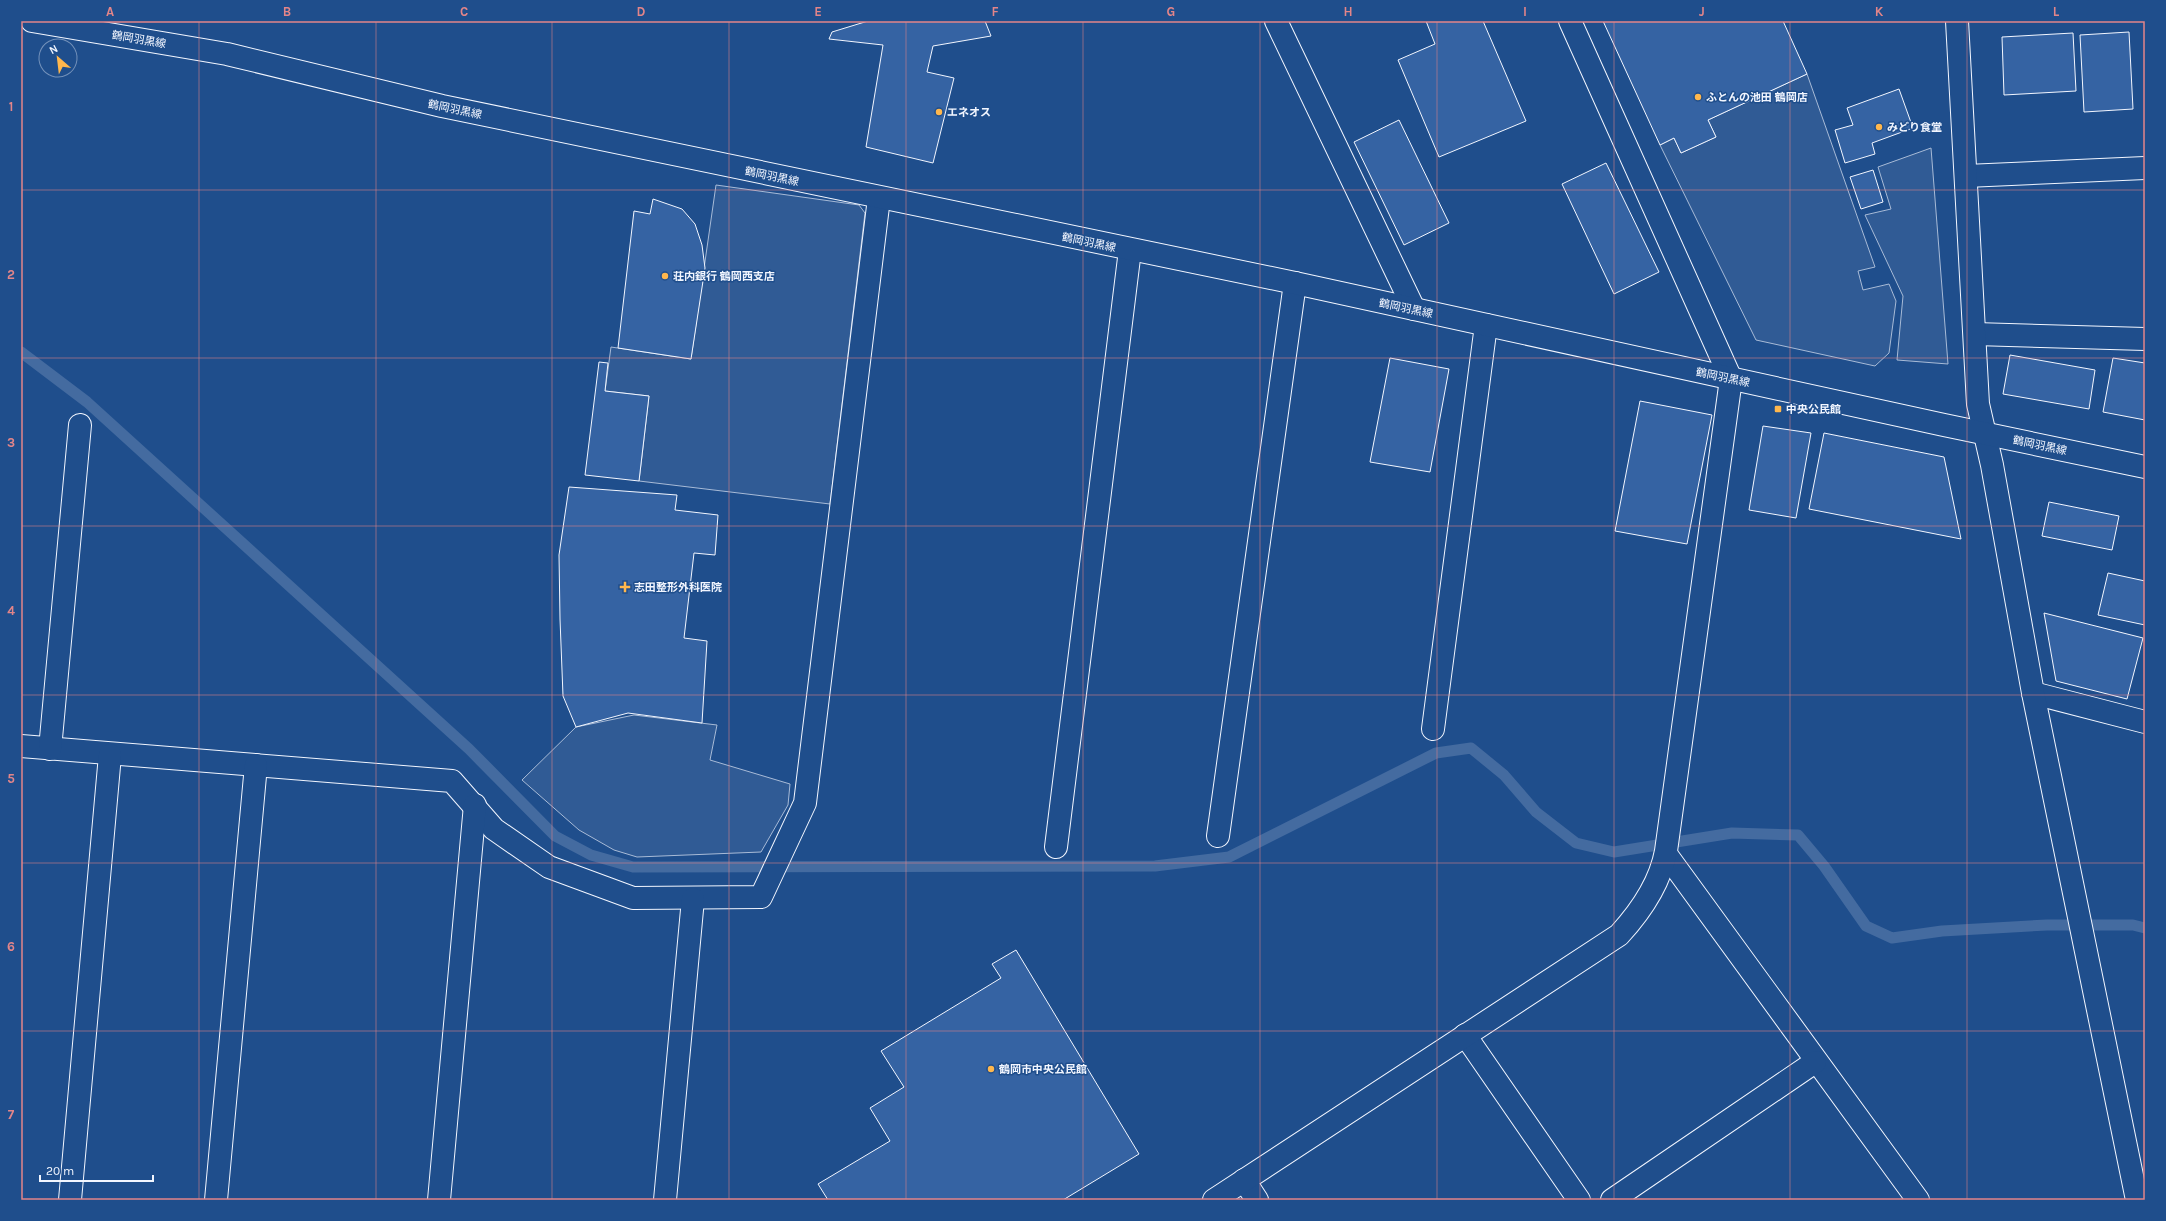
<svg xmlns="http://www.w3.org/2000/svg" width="2166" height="1221" font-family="Karla,'Noto Sans JP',sans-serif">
	<rect width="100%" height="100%" fill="#1f4e8c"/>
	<!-- built -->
	<g fill="#305b95" stroke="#a8bbd7">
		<path d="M1807,74l68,193 -17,4 5,19 26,-6 7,17 -7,52 -14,13 -119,-26 -96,-195 14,-7 7,15 35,-16 -8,-17z"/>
		<path d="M1931,148l17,216 -51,-4 6,-64 -38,-81 26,-6 -13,-42z"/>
		<path d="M716,185l143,20 6,8 -35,291 -191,-23 10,-85 -44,-5 6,-44 80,12z"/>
		<path d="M634,715l83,10 -7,35 80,24 -2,21 -27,47 -124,5 -23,-7 -35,-20 -57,-50 54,-53z"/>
	</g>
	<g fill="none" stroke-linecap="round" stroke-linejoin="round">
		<!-- stream -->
		<path stroke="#446ba0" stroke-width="11" d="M21,352l66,50 382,347 86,87 36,19 42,12 522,-1 74,-9 207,-104 35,-5 33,27 32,37 40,31 38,9 118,-19 66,2 26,31 42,60 26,12 50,-7 105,-6h86l12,3"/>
	</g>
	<!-- building -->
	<g fill="#3563a3" stroke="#f2f6ff">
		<path d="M868,21h117l6,15 -58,10 -6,26 27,6 -21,85 -67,-16 17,-102 -54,-6 3,-7z"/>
		<path d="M1426,21h57l43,100 -87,36 -41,-97 37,-16z"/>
		<path d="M1603,21h180l24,53 -99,46 8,17 -35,16 -7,-15 -14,7z"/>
		<path d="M2129,32l4,77 -49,3 -4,-77z"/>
		<path d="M2073,33l3,58 -72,4 -2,-58z"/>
		<path d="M1899,89l14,39 -41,15 3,11 -30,9 -10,-33 18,-5 -6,-17z"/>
		<path d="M1399,120l50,103 -45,22 -50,-103z"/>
		<path d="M1606,163l53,109 -45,22 -52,-110z"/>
		<path d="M1873,170l10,32 -22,7 -11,-32z"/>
		<path d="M653,199l29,10 13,15 7,21 3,23 -14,91 -73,-11 16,-137 16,3z"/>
		<path d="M2010,355l85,15 -6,39 -86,-15z"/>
		<path d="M1390,358l59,11 -19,103 -60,-10z"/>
		<path d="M2113,358l32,5v57l-42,-8z"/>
		<path d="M599,362l9,1 -3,28 44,5 -10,85 -54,-6z"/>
		<path d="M1640,401l72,14 -25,129 -72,-13z"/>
		<path d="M1763,426l48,7 -15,85 -47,-8z"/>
		<path d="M1824,433l120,24 17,82 -152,-30z"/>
		<path d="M569,487l108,8 -2,15 43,5 -3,40 -21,-2 -10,85 23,3 -5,82 -74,-10 -52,14 -13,-31 -3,-77 -1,-64z"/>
		<path d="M2049,502l70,14 -7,34 -70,-14z"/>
		<path d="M2108,573l37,8v44l-47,-10z"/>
		<path d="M2044,613l99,25 -16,61 -71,-18z"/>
		<path d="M1016,950l123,204 -76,46h-235l-10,-16 72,-43 -20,-33 34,-21 -23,-36 120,-73 -9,-14z"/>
	</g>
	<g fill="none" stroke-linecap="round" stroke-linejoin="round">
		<!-- minor casing -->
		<g stroke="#f2f6ff" stroke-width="24">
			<g id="minor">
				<path d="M1276,21l138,288"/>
				<path d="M1570,21l161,358"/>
				<path d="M1966,176l179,-8"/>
				<path d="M1975,334l170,5"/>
				<path d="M2033,693l112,29"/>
				<path d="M1433,729l53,-404"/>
				<path d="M21,746l431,35 42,48 55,38 84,31 128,-1 44,-94 74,-605"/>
				<path d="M50,749l30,-324"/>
				<path d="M1218,836l77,-553"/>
				<path d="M1056,847l74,-597"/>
				<path d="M1666,854l252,346"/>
				<path d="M1465,1035l114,165"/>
				<path d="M1244,1180l13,20"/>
				<path d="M70,1200l40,-445"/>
				<path d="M216,1200l40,-435"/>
				<path d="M439,1200l36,-395"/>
				<path d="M665,1200l28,-301"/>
				<path d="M1612,1200l203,-138"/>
			</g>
		</g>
		<!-- tertiary casing -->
		<g stroke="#f2f6ff" stroke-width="24">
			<g id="tertiary">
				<path d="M1957,21l21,383 14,61 41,228 104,507"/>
				<path d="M1214,1200l405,-265c22,-24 41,-51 47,-84l65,-472"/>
			</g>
		</g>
		<!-- primary casing -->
		<g stroke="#f2f6ff" stroke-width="24">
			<path id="primary" d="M32,21l195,33 215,52 853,177 649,142 201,42"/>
		</g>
		<!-- minor -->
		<use href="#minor" stroke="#1f4e8c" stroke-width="22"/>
		<!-- tertiary -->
		<use href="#tertiary" stroke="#1f4e8c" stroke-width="22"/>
		<!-- primary -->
		<use href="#primary" stroke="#1f4e8c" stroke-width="22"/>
	</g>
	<!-- grid -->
	<path fill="none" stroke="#e38589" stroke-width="1" stroke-opacity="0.55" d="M199,21v1179M376,21v1179M552,21v1179M729,21v1179M906,21v1179M1083,21v1179M1260,21v1179M1437,21v1179M1614,21v1179M1790,21v1179M1967,21v1179M21,190h2124M21,358h2124M21,526h2124M21,695h2124M21,863h2124M21,1031h2124"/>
	<!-- markers -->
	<g fill="#ffb74d" stroke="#1f4e8c" stroke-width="1.5">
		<circle cx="1698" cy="97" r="4"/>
		<circle cx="939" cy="112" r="4"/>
		<circle cx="1879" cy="127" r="4"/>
		<circle cx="665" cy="276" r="4"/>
		<rect x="1774" y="405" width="8" height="8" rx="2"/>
		<path d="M623 581h4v4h4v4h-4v4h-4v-4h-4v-4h4z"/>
		<circle cx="991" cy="1069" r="4"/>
	</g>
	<g text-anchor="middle" stroke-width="3" stroke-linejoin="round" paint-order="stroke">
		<!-- street labels -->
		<g font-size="11" fill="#f2f6ff" stroke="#1f4e8c">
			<text transform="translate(139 39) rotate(10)" y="4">鶴岡羽黒線</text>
			<text transform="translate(455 109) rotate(12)" y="4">鶴岡羽黒線</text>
			<text transform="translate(772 176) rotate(12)" y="4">鶴岡羽黒線</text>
			<text transform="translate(1089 242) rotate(12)" y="4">鶴岡羽黒線</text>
			<text transform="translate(1406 308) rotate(12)" y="4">鶴岡羽黒線</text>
			<text transform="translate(1723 377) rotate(12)" y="4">鶴岡羽黒線</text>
			<text transform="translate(2040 445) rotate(12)" y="4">鶴岡羽黒線</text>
		</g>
		<!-- poi labels -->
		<g font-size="11" font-weight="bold" fill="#f2f6ff" stroke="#1f4e8c" text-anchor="start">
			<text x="1706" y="101">ふとんの池田 鶴岡店</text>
			<text x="947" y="116">エネオス</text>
			<text x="1887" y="131">みどり食堂</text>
			<text x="673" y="280">荘内銀行 鶴岡西支店</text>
			<text x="1786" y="413">中央公民館</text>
			<text x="634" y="591">志田整形外科医院</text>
			<text x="999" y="1073">鶴岡市中央公民館</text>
		</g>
	</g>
	<!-- border -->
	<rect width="2166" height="1221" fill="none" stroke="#1f4e8c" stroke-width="44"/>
	<!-- north arrow -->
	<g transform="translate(58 58) rotate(332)"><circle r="19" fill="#1f4e8c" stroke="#7391ba"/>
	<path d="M0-3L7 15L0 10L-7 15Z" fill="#ffb74d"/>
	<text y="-6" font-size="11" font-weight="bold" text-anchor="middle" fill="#f2f6ff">N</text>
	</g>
	<!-- scale -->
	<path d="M40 1175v6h113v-6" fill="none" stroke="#f2f6ff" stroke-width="2"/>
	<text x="46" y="1175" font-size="12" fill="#f2f6ff" stroke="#1f4e8c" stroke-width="3" paint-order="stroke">20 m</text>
	<rect x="22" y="22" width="2122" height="1177" fill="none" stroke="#e38589" stroke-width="1.5"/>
	<g font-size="13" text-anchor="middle" font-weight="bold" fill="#e38589">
		<text x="110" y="16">A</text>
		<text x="287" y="16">B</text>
		<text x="464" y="16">C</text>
		<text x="641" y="16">D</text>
		<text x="818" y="16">E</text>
		<text x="995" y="16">F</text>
		<text x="1171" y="16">G</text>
		<text x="1348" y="16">H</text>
		<text x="1525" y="16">I</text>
		<text x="1702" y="16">J</text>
		<text x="1879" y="16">K</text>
		<text x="2056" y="16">L</text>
		<text x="11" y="111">1</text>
		<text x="11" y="279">2</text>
		<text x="11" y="447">3</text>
		<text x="11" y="615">4</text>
		<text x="11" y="783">5</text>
		<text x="11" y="951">6</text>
		<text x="11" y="1119">7</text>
	</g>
</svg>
